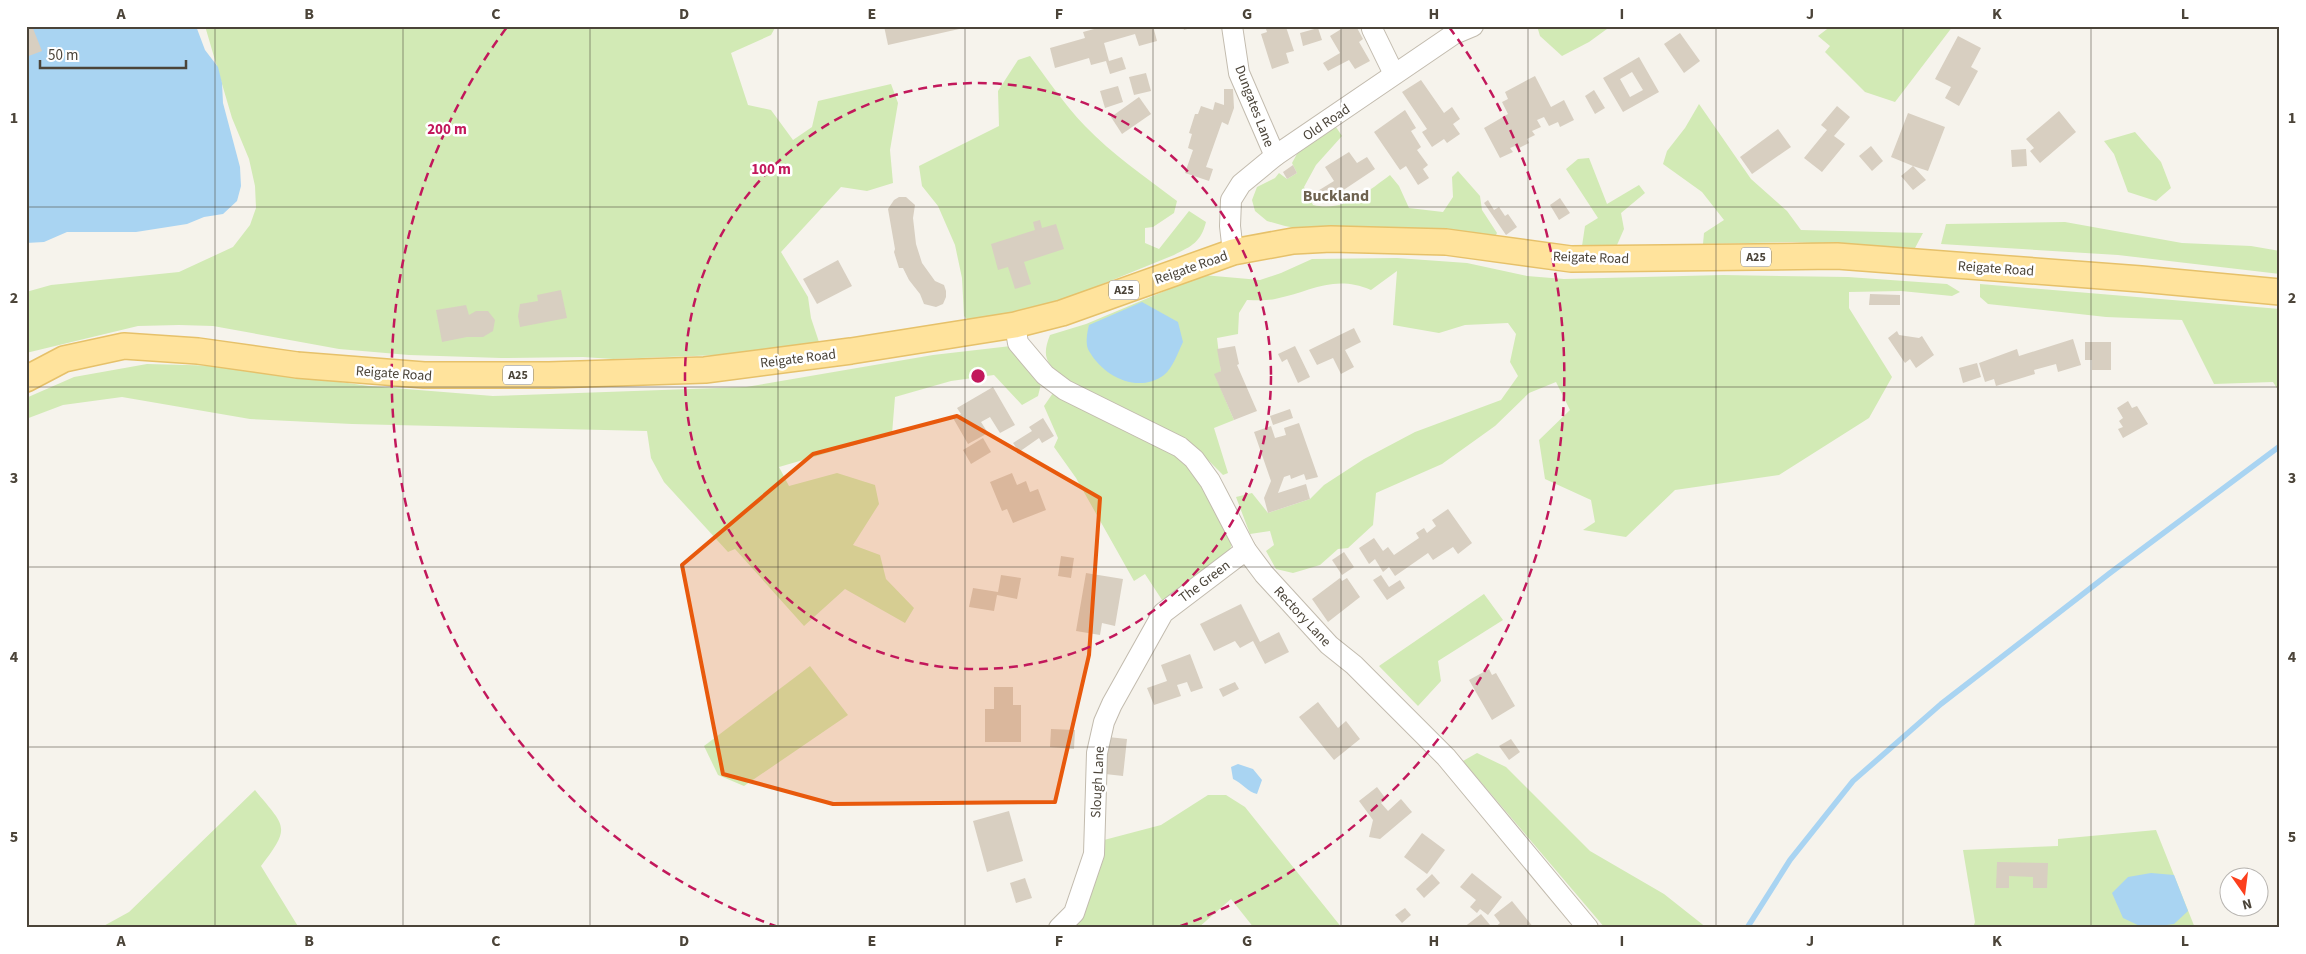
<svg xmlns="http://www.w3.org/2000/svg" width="2306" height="954" font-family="'Source Sans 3',sans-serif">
	<rect width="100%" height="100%" fill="#f6f3ec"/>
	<!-- green -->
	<g fill="#d2eab5">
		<path d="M205,26h571l-5,9 -40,18 17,52 23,5 22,30 19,-13 6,-26 73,-17 7,19 -8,47 3,33 -26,8 -26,-4 -60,65 27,45 3,21 8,24 -99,13 -107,4 -30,-2 -82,1 -92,-3 -70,-6 -126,-23 -34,-1 -41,1 -112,27v-61l25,-7 128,-13 54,-25 17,-22 6,-17 -1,-22 -6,-27 -17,-41z"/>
		<path d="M1537,26h74l-22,16 -27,14 -22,-20z"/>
		<path d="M1831,26h122l-58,76 -30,-10 -40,-40 5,-6 -12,-10z"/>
		<path d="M1030,56c18,24 34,48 55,70 27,28 60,51 92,75l-3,12 -21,14 -8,1v15l14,6 30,-38 17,11c-5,20 -14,24 -32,33l-118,48 -49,12 -38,6 -5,-5 -2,-38 -7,-33 -17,-39 -16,-20 -3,-20 80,-40 -1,-35 20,-31z"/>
		<path d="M1699,104l52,75 36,32 14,19 122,3 -8,15 -123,-6 -89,2 1,-11 20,-13 -22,-28 -39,-28 4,-13 18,-23z"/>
		<path d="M1336,127l6,9 -26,29 -12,22 9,18c31,7 53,-12 77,-30l9,11 10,22 34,4 10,-15 -1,-20 6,-6 22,25 2,14 15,23 -2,4 -189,-7 -21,-4 -18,-5 -12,-10 -3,-11 5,-13 18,-9 4,-5 8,6 10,-6 -5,-10 6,-11z"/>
		<path d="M2135,132l26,30 10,26 -15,13 -28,-9 -14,-38 -10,-13z"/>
		<path d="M1589,158l18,46 32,-19 6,8 -24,20 3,16 -7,16 -35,1 3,-20 13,-8 -32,-49 12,-10z"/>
		<path d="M2065,222l117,21 69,3 29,5v23l-162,-19 -177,-11 5,-20z"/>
		<path d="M1397,258l70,5 60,13 37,3 159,-4 125,2 99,7 13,8 -8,4 -51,-5 -52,1v16l43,69 -23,41 -90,57 -104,15 -49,47 -43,-7 12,-8 -4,-22 -46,-21 -6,-39 31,-30 -14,-28 -27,11 -34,33 -53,38 -66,29 -3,32 -25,23 -10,1 -18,16 -27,8 -17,-4 -10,-18 8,-6 -4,-14 -20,3 -14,-37 16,-4 16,20 42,-14 14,-14 40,-26 51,-27 86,-32 17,-24 -8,-14 6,-28 -8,-11 -43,2 -26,8 -46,-8 4,-54 -26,19c-38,-16 -60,2 -96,9 -9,2 -19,1 -28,1l-8,13 -1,21 -21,4 4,33 -6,4 19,45 -20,8 14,45 -5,2 -27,-27 -132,-69c-17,-16 -23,-21 -14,-44l36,-11 117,-49 57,5 21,-7 31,-14z"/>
		<path d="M1980,284l300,25v84l-7,-11 -59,2 -32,-64 -76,-3 -118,-13 -8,-7z"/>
		<path d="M1011,346l30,38 -3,12 -16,9 -28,-30 -43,6 -56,16 -3,37 -113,33 10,19 48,-13 38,12 4,19 -26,41 27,10 6,24 28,29 -9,15 -60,-34 -41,37 -69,-77 -7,3 -64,-70 -13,-24 -4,-27 -295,-7 -102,-5 -128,-22 -59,8 -37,14v-21l48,-21 73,-13 78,2 144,20 124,10 253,-9 187,-32z"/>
		<path d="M1053,393l85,41 50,29 45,75 -3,12 -66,53 -19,-29 -11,7 -58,-103 -22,-31 4,-9 -14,-32z"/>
		<path d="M1484,594l19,26 -65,41 3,20 -23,25 -39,-40z"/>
		<path d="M810,666l38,49 -104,71 -26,-11 -14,-29z"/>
		<path d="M1477,753l29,14 84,84 74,43 43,34h-102l-142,-167z"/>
		<path d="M255,790c30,37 37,36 6,76l38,62h-199l29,-16z"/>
		<path d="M1208,795h18l19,12 97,121h-88l-23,-29 -33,29h-129l35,-88 57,-15z"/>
		<path d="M2156,830l39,98h-222l2,-6 -12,-72 95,-4v-7z"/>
	</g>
	<!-- water -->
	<g fill="#a9d4f2">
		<path d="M26,26h170l9,24 13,17 4,16 1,20 17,64 1,19 -4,15 -14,13 -19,3 -17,7 -51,8h-69l-23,10 -18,1z"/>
		<path d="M1142,302l36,20 5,20c-5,10 -10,26 -19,33 -26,19 -60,2 -75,-24 -4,-6 -2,-19 0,-26z"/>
		<path d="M1238,764l15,5 9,11 -5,14c-9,-2 -15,-11 -24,-15l-2,-12z"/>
		<path d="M2151,873l23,2 14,36 -14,13 -30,4 -21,-10 -11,-25 16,-16z"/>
	</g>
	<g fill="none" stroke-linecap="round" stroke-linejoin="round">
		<!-- stream -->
		<path stroke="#a9d4f2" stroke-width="5.5" d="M1747,928l43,-68 63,-79 88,-77 169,-131 170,-127"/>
	</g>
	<!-- building -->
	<g fill="#d8cfc1" fill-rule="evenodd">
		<path d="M26,26h6l10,25 -16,6z"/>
		<path d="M884,26h84v1l-80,18z"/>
		<path d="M1105,26h48l4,15 -18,5 -4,-12 -31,9 5,18 13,-4 4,12 -16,5 -4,-13 -15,4 -2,-7 -34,10 -5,-20 35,-10 -2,-6z"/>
		<path d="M1183,26h11v1l-10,3z"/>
		<path d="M1265,26h14l1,3 6,-2 8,24 -8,2 3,10 -17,6 -11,-35 6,-2z"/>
		<path d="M1346,26h10l7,13 -4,3 11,19 -15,8 -6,-9 -21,11 -5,-8 17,-10 -10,-17z"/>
		<path d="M1318,28l4,12 -19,6 -3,-13z"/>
		<path d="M1680,33l20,28 -16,12 -20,-29z"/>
		<path d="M1958,36l23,12 -10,19 7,4 -19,35 -14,-8 6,-11 -16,-8z"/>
		<path d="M1639,57l20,35 -36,20 -20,-34zM1632,72l11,18 -13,7 -10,-18z"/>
		<path d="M1146,73l5,18 -17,4 -5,-18z"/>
		<path d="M1535,76l16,31 13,-7 10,20 -14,7 -2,-5 -9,4 -5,-9 -7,3 4,7 -9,4 3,4 -8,4 2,4 -12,6 -2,-3 -5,2 3,4 -13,6 -16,-30 24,-14 -6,-12 6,-3 -3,-7z"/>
		<path d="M1421,80l23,33 8,-6 8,12 -7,5 7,10 -13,9 -3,-4 -12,8 -10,-15 5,-3 -25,-37z"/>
		<path d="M1118,86l5,16 -18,6 -5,-17z"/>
		<path d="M1224,89h9l1,19 -6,17 -6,-3 -16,45 7,2 -4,12 -24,-8 8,-23 -5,-2 4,-14 -3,-1 6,-19h3l3,-8 12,4 2,-8 9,3z"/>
		<path d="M1594,90l11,18 -10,6 -10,-18z"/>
		<path d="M1139,97l12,17 -29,20 -11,-17z"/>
		<path d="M1837,106l13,11 -16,19 11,8 -23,28 -18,-14 23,-28 -6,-5z"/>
		<path d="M1405,110l11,18 -5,3 10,16 -4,3 11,15 -5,4 6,9 -11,7 -12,-19 -6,4 -26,-38z"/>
		<path d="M2059,111l17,21 -36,31 -10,-12 4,-3 -8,-9z"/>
		<path d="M1908,113l37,14 -17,44 -15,-5 13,14 -13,10 -12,-14 12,-10 -22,-9z"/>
		<path d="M1778,129l13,18 -39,27 -12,-17z"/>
		<path d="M1871,146l12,15 -11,10 -13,-15z"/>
		<path d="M2026,149l1,17 -15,1 -1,-17z"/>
		<path d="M1349,152l8,11 10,-6 8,12 -51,34 -8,-11 18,-11 -9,-14z"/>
		<path d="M1293,165l4,8 -10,6 -4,-7z"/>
		<path d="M899,197h7l9,8 -2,13 3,26 6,19 13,18 9,4 2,6v6l-3,7 -7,3 -12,-3 -4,-10 -11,-14 -6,-12h-4l-5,-16 1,-3 -7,-40 6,-9z"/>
		<path d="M1560,198l10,15 -11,7 -9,-15z"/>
		<path d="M1488,200l6,10 5,-3 6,9 3,-2 9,13 -11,8 -22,-32z"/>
		<path d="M1040,220l2,8 14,-4 8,25 -40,13 7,22 -16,5 -7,-22 -10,3 -7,-26 44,-14 -2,-8z"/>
		<path d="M838,260l14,26 -35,18 -14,-25z"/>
		<path d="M561,290l6,28 -47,9 -2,-11 2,-12 18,-3 -1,-6z"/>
		<path d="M1870,294l30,1v10h-31z"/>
		<path d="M466,305l3,10 7,-4h12l7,9 -2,11 -10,6h-16l-25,5 -6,-32z"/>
		<path d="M1354,328l7,14 -16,8 9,17 -13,7 -8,-16 -16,7 -8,-15z"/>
		<path d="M1897,331l2,4 20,3 3,-2 12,19 -18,13 -6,-9 -5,4 -17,-25z"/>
		<path d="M2073,339l8,26 -23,7 -2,-8 -22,6 1,4 -39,12 -2,-7 -9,3 -6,-19 38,-14 2,7z"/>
		<path d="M2085,342h26v28h-19v-10h-7z"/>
		<path d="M1235,346l4,18 -2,1 20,46 -23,9 -20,-46 7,-3 -4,-22z"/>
		<path d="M1295,346l15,31 -12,6 -11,-24 -5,3 -4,-8z"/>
		<path d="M1977,363l4,14 -18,6 -4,-15z"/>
		<path d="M993,387l22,38 -15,8 -10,-16 -9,5 7,11 -20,11 -15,-26 8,-4 -4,-6z"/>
		<path d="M2128,401l4,7 5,-2 11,18 -25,14 -5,-9 5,-2 -4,-6 4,-3 -6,-10z"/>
		<path d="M1290,409l3,9 -20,7 -3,-9z"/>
		<path d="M1043,418l11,18 -12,7 -3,-5 -20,14 -6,-9 19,-12 -3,-4z"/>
		<path d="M1299,423l19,54 -12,3 -2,-6 -13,5 -1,-4 -6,2 -6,16 28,-9 4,15 -42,14 -4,-15 7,-17 -17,-49 17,-6 4,12 11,-3 -2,-7z"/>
		<path d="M983,438l8,14 -20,12 -8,-14z"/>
		<path d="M1012,473l5,12 9,-4 4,11 8,-3 8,21 -33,13 -6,-14 -5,2 -12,-29z"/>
		<path d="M1448,509l24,34 -14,11 -5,-7 -20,13 -5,-7 -33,23 -6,-9 -6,5 -8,-13 -6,5 -10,-16 15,-10 9,13 5,-4 6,8 25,-17 -3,-5 8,-5 3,5 9,-7 -4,-6z"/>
		<path d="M1344,552l10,15 -12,8 -10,-15z"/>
		<path d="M1061,556l13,2 -3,20 -13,-2z"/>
		<path d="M1086,573l37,6 -8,47 -13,-3 -2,12 -24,-4z"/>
		<path d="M1001,575l20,3 -4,21 -20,-4 -3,16 -25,-4 4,-19 25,4z"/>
		<path d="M1381,575l8,12 11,-7 5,8 -18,12 -14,-20z"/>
		<path d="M1340,578l2,3 5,-3 13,19 -32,25 -16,-23z"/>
		<path d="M1241,604l19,38 19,-10 10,20 -24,12 -12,-23 -13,7 -5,-7 -21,10 -14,-27z"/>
		<path d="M1190,654l13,34 -12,4 -4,-10 -10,3 4,11 -27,9 -7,-17 20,-7 -6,-16z"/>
		<path d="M1489,669l3,6 4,-2 19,33 -23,14 -23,-40z"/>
		<path d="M1235,682l4,7 -16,8 -4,-8z"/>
		<path d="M994,687h19v18h8v37h-36v-33h9z"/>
		<path d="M1318,702l20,26 8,-7 14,18 -26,21 -35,-43z"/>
		<path d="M1051,729l24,1 -1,19 -24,-2z"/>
		<path d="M1108,737l19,2 -4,37 -18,-2z"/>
		<path d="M1511,739l9,13 -11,8 -10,-14z"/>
		<path d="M1377,787l9,12 -5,4 7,8 13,-12 11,13 -32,27 -11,-2 4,-17 -14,-19z"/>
		<path d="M1009,811l14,50 -36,11 -14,-51z"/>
		<path d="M1422,833l23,17 -18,24 -23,-17z"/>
		<path d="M1997,862l51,1 -1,25h-14v-11l-24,-1v12h-13z"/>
		<path d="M1472,873l30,24 -14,18 -8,-6 -3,4 -7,-6 6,-7 -16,-13z"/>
		<path d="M1432,874l8,9 -16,15 -8,-9z"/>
		<path d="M1025,878l7,20 -16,5 -6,-20z"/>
		<path d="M1512,901l13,16 9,11h-40l6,-5 -6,-8z"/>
		<path d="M1405,908l6,7 -9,8 -7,-8z"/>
		<path d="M1481,914l9,11 -3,3h-24z"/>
	</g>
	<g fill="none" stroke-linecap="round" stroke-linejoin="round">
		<!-- minor casing -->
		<g stroke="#c2bbae" stroke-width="22">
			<g id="minor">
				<path d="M1232,26l7,47 36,83"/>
				<path d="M1372,29l22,45"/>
				<path d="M1233,252l-3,-26 1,-26 10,-16 34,-28 157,-107 22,-15 19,-8"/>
				<path d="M1015,325l3,18 27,32 20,15 115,57 14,12 16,22 36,69 18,24 65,71 25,20 92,92 142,171"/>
				<path d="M1059,928l15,-15 20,-59 3,-101 7,-31 8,-18 51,-91 83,-63"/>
			</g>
		</g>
		<!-- major casing -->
		<g stroke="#e6c16a" stroke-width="28">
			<path id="major" d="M26,379l38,-20 60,-13 74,5 99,14 127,10h125l156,-5 146,-19 164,-26 47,-12 171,-61 60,-11 38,-2 115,3 125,17 266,-3 304,23 139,13"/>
		</g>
		<!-- minor -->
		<use href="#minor" stroke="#fff" stroke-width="20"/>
		<!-- major -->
		<use href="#major" stroke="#ffe39c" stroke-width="25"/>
	</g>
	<!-- marked area -->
	<path fill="#e8590c" fill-opacity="0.2" stroke="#e8590c" stroke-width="4" stroke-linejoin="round" d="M957,416l143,82 -11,157 -34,147 -222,2 -110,-30 -41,-209 131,-111z"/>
	<!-- grid -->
	<path fill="none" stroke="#4b4439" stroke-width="1" stroke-opacity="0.55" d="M215,26v902M403,26v902M590,26v902M778,26v902M965,26v902M1153,26v902M1341,26v902M1528,26v902M1716,26v902M1903,26v902M2091,26v902M26,207h2254M26,387h2254M26,567h2254M26,747h2254"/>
	<!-- distance rings -->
	<g fill="none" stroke="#c2185b" stroke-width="2.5" stroke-dasharray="9 6">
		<circle cx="978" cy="376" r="293"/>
		<path d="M778 927A586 586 0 0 1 507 27M1449 27A586 586 0 0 1 1178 927"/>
	</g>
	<g text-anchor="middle" stroke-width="5" stroke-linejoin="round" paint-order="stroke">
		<!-- shield labels -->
		<g fill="#fff" stroke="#817c74" stroke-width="1">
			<rect x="1741" y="247.5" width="30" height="19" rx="4"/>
			<rect x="1109" y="280.5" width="30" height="19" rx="4"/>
			<rect x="503" y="365.5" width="30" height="19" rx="4"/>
		</g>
		<g font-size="12" font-weight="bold" fill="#4b4439">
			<text x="1756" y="261">A25</text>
			<text x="1124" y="294">A25</text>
			<text x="518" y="379">A25</text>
		</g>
		<!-- street labels -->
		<g font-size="14" fill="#4b4439" stroke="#fff">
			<text transform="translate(1255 106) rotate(69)" y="5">Dungates Lane</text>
			<text transform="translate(1326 122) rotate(-34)" y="5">Old Road</text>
			<text transform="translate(1591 257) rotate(2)" y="5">Reigate Road</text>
			<text transform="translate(1191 267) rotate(-19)" y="5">Reigate Road</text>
			<text transform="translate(1996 268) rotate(4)" y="5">Reigate Road</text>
			<text transform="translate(798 358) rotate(-7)" y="5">Reigate Road</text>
			<text transform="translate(394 373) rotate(4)" y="5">Reigate Road</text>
			<text transform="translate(1204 581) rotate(-37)" y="5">The Green</text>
			<text transform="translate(1303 616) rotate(47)" y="5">Rectory Lane</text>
			<text transform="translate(1097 782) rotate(-87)" y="5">Slough Lane</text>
		</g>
		<!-- quarter labels -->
		<g font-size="16" font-weight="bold" fill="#6e6250" stroke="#fff">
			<text x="1336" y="201">Buckland</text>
		</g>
	</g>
	<circle cx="978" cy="376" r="8" fill="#c2185b" stroke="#fff" stroke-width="2.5"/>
	<g font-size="15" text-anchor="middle" font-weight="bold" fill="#c2185b" stroke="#fff" stroke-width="5" stroke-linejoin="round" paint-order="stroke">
		<text x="447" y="134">200 m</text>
		<text x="771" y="174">100 m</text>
	</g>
	<!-- border -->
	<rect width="2306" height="954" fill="none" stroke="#ffffff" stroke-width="55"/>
	<!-- north arrow -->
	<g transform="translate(2244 892) rotate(166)"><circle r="24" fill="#ffffff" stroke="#b7b4b0"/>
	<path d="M0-4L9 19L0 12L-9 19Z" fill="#fc3f1d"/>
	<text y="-8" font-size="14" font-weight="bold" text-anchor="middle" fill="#4b4439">N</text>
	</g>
	<!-- scale -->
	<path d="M40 60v8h146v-8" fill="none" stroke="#4b4439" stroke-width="2.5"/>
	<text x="48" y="60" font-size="15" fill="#4b4439" stroke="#ffffff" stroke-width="4" paint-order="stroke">50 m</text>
	<rect x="28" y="28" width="2250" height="898" fill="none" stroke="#4b4439" stroke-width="2"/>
	<g font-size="16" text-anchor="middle" font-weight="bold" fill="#4b4439">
		<text x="121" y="19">A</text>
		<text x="309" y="19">B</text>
		<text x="496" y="19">C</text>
		<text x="684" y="19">D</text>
		<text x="872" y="19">E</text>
		<text x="1059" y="19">F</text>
		<text x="1247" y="19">G</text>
		<text x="1434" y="19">H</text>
		<text x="1622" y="19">I</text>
		<text x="1810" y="19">J</text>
		<text x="1997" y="19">K</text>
		<text x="2185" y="19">L</text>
		<text x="14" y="123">1</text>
		<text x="2292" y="123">1</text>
		<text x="14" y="303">2</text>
		<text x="2292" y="303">2</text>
		<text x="14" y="483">3</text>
		<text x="2292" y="483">3</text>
		<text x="14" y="662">4</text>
		<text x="2292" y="662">4</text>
		<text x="14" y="842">5</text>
		<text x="2292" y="842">5</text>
		<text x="121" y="946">A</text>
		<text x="309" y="946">B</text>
		<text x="496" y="946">C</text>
		<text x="684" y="946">D</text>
		<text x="872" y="946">E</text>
		<text x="1059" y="946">F</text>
		<text x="1247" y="946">G</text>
		<text x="1434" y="946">H</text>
		<text x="1622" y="946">I</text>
		<text x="1810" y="946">J</text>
		<text x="1997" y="946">K</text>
		<text x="2185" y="946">L</text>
	</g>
</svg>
